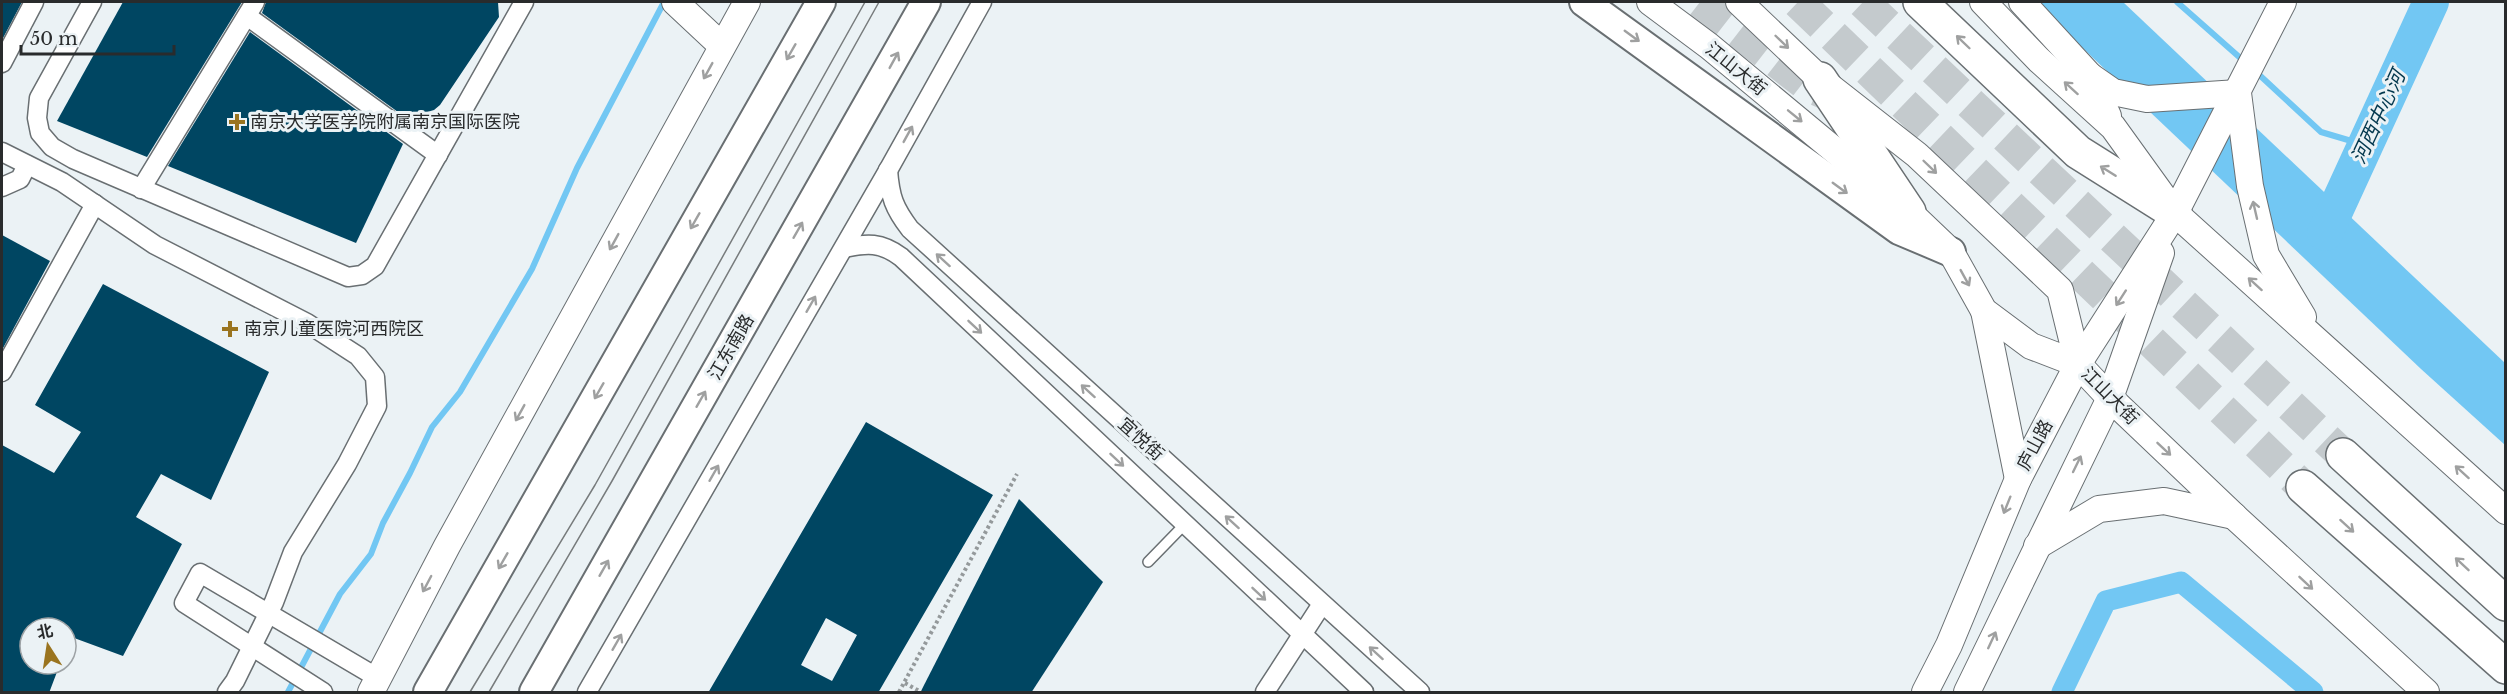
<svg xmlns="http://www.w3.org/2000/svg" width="2507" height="694" font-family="'Libre Baskerville','Noto Sans SC',serif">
	<rect width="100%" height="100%" fill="#ebf2f5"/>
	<!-- water -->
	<path fill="#72c7f3" d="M2034,2h89l382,361v82l-84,-76z"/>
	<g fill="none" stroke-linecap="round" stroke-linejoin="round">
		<!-- stream -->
		<g stroke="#72c7f3" stroke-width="6">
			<path d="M2177,2l69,61"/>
			<path d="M2254,70l67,62 44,13"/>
			<path d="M288,692l52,-98 31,-40 12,-31 27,-50 22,-46 28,-35 72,-123 45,-101 87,-166"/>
		</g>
		<!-- canal -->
		<path stroke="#72c7f3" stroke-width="21" d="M2062,692l44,-91 75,-19 132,110"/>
		<!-- river -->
		<path stroke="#72c7f3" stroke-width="36" d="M2325,233l106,-231"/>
	</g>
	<!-- building -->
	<g fill="#004662" fill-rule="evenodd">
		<path d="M2,2h20l-20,38z"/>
		<path d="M123,2h119l-95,155 -90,-36z"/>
		<path d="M266,2h232l1,15 -59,88 -6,5 -17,5 -4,8 -151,-110z"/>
		<path d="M250,32l153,112 -47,99 -188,-77z"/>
		<path d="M2,235l48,26 -48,89z"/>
		<path d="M103,284l166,88 -58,128 -50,-26 -25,43 46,27 -59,112 -57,-21v-7h-36v36h30l-11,29h-47v-248l52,28 27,-41 -46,-27z"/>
		<path d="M866,422l127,73 -79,136 -36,62h-170zM826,618l31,17 -25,46 -31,-16z"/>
		<path d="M1019,499l84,83 -72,111h-111z"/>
	</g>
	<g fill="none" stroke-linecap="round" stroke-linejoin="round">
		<!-- highway-tunnel -->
		<g stroke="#c4cacd" stroke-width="33" stroke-dasharray="33 16" stroke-linecap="butt">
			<path d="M1700,2l107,83 39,17"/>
			<path d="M1798,2l505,485"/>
			<path d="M1863,2l480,453"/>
		</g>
		<!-- lane casing -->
		<g stroke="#696f72" stroke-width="12">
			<path id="lane" d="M1148,562l37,-38"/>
		</g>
		<!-- street casing -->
		<g stroke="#696f72" stroke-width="21">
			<g id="street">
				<path d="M92,2l-53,96 -2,20 3,15 12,14 21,12 275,118 14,-2 13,-9 149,-264"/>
				<path d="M247,16l191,139"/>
				<path d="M2,63l32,-61"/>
				<path d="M2,152l60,30 93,63 152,78 51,33 17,21 2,29 -30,58 -54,88 -19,50 -39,79 -8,11"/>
				<path d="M888,170c2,27 6,38 22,59l510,463"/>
				<path d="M2,187l18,-8 7,-14"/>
				<path d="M141,189l114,-187"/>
				<path d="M844,248c23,-5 37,-6 57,9l463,435"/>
				<path d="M2,372l93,-168"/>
				<path d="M323,692l-139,-89 16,-30 178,105"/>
				<path d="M587,692l299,-518 96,-172"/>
				<path d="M1265,692l57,-88"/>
			</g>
		</g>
		<!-- secondary casing -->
		<g stroke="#696f72" stroke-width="28">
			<g id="secondary">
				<path d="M675,2l47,44"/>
				<path d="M1650,2l59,44 200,166 42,40 33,59 47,35 47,18 32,34 125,119 191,175"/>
				<path d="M1739,2l81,77 97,76 143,135 18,74"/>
				<path d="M1983,2l56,58 74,67 62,86 331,298"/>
				<path d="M2022,2l68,74 18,40"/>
				<path d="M2090,76l23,16 34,7 91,-6"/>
				<path d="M2238,93l12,93 16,69 37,62"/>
				<path d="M1984,311l34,168"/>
				<path d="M2037,546l62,-37 65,-8 70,15"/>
				<path d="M371,692l76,-146 300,-544"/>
				<path d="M1925,692l24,-47 69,-166 60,-115 97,-151 108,-211"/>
				<path d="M1967,692l143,-294 51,-145"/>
			</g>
		</g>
		<!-- primary casing -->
		<g stroke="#696f72" stroke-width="32">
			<g id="primary">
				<path d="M1584,2l315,228 52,22"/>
				<path d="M428,692l393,-690"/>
				<path d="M534,692l392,-690"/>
			</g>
		</g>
		<!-- highway casing -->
		<g stroke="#696f72" stroke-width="36">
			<g id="highway">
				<path d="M1920,2l158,150 97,61"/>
				<path d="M1820,79l89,133"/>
				<path d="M2343,455l163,149"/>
				<path d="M2303,487l203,180"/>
			</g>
		</g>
		<!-- path -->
		<g stroke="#94999b" stroke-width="4" stroke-dasharray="3 3" stroke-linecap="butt">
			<path d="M905,683l16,9"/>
			<path d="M899,692l118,-218"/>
		</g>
		<!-- lane -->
		<use href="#lane" stroke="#fff" stroke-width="9"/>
		<!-- street -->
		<use href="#street" stroke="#fff" stroke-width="18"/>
		<!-- secondary -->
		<use href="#secondary" stroke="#fff" stroke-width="26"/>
		<!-- primary -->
		<use href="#primary" stroke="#fff" stroke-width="28"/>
		<!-- highway -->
		<use href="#highway" stroke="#fff" stroke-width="33"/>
		<!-- tram -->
		<g stroke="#777b7c" stroke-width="1.5">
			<path d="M470,692l125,-207 270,-483"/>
			<path d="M489,692l123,-211 267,-479"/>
		</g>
	</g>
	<!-- one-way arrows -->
	<defs><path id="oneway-shaft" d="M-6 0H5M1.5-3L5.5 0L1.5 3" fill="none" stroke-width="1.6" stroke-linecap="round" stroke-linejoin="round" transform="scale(1.5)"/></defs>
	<g stroke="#9fa0a0">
		<use href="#oneway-shaft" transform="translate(1632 36) rotate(36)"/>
		<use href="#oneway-shaft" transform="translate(1782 42) rotate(44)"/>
		<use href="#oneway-shaft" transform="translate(1963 42) rotate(-136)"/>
		<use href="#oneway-shaft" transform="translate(791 52) rotate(120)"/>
		<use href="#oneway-shaft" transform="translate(894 60) rotate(-61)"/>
		<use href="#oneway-shaft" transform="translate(708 71) rotate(119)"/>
		<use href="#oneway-shaft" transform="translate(2071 88) rotate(-138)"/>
		<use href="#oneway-shaft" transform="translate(1795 116) rotate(39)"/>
		<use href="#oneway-shaft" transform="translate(908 134) rotate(-61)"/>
		<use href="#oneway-shaft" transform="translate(1930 167) rotate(44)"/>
		<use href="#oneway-shaft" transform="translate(2108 171) rotate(-148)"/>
		<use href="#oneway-shaft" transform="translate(1840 188) rotate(36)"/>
		<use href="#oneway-shaft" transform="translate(2255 210) rotate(-103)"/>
		<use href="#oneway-shaft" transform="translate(695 221) rotate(120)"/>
		<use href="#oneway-shaft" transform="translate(798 230) rotate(-60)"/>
		<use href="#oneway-shaft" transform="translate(614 242) rotate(119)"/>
		<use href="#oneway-shaft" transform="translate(943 260) rotate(-138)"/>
		<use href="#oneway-shaft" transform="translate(1965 278) rotate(61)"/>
		<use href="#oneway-shaft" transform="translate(2255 284) rotate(-138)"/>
		<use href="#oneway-shaft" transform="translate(2121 298) rotate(123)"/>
		<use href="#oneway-shaft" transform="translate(811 304) rotate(-60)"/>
		<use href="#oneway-shaft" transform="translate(975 327) rotate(43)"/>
		<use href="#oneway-shaft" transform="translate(599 391) rotate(120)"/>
		<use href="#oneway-shaft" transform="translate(1088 391) rotate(-138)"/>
		<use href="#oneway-shaft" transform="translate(701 399) rotate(-60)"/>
		<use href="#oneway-shaft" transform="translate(520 413) rotate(119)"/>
		<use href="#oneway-shaft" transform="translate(2164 449) rotate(43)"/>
		<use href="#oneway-shaft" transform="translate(1117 460) rotate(43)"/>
		<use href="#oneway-shaft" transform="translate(2077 464) rotate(-64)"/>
		<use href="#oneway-shaft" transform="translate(2462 472) rotate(-138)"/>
		<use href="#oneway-shaft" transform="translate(714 473) rotate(-60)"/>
		<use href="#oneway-shaft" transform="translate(2007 505) rotate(112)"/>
		<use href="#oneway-shaft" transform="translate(1232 522) rotate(-138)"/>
		<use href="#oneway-shaft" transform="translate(2347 526) rotate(42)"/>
		<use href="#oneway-shaft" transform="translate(503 561) rotate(120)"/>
		<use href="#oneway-shaft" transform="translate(2462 564) rotate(-137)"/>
		<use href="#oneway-shaft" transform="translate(604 568) rotate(-60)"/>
		<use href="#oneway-shaft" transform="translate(2306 583) rotate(43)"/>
		<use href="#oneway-shaft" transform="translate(427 584) rotate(118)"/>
		<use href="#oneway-shaft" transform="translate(1259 594) rotate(43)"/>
		<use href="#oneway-shaft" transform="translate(1992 640) rotate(-65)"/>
		<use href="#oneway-shaft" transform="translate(617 642) rotate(-60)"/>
		<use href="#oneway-shaft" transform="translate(1376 653) rotate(-138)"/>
	</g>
	<!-- markers -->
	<g fill="#9a741f" stroke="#ebf2f5" stroke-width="2">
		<path d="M234 113h6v6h6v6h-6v6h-6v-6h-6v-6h6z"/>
		<path d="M227 320h6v6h6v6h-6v6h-6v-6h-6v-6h6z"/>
	</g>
	<g text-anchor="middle" stroke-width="6" stroke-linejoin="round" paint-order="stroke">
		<!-- street labels -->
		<g font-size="18" fill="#292b2c" stroke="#ebf2f5">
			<text transform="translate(1736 69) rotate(39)" y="6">江山大街</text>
			<text transform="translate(731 347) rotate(-60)" y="6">江东南路</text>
			<text transform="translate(2110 396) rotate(45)" y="6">江山大街</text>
			<text transform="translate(1141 439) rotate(42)" y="6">宜悦街</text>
			<text transform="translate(2035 445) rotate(-62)" y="6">庐山路</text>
		</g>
		<!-- poi labels -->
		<g font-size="18" fill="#292b2c" stroke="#ebf2f5" text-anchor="start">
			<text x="250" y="128">南京大学医学院附属南京国际医院</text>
			<text x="244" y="335">南京儿童医院河西院区</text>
		</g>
		<!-- water labels -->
		<g font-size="20" font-style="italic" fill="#03384e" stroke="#ebf2f5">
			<text transform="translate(2378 117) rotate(-65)" y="7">河西中心河</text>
		</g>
	</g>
	<!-- border -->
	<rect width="2507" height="694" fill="none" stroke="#292b2c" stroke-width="6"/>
	<!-- north arrow -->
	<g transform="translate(48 646) rotate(348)"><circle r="28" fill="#ebf2f5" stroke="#9da2a5" stroke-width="1.5"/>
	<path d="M0-4.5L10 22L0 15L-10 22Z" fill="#9a741f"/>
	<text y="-9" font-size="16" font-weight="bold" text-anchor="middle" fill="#292b2c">北</text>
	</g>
	<!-- scale -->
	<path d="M21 45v9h153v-9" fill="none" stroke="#292b2c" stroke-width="3"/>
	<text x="30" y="45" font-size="18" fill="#292b2c" stroke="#ebf2f5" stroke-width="4.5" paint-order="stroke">50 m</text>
</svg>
